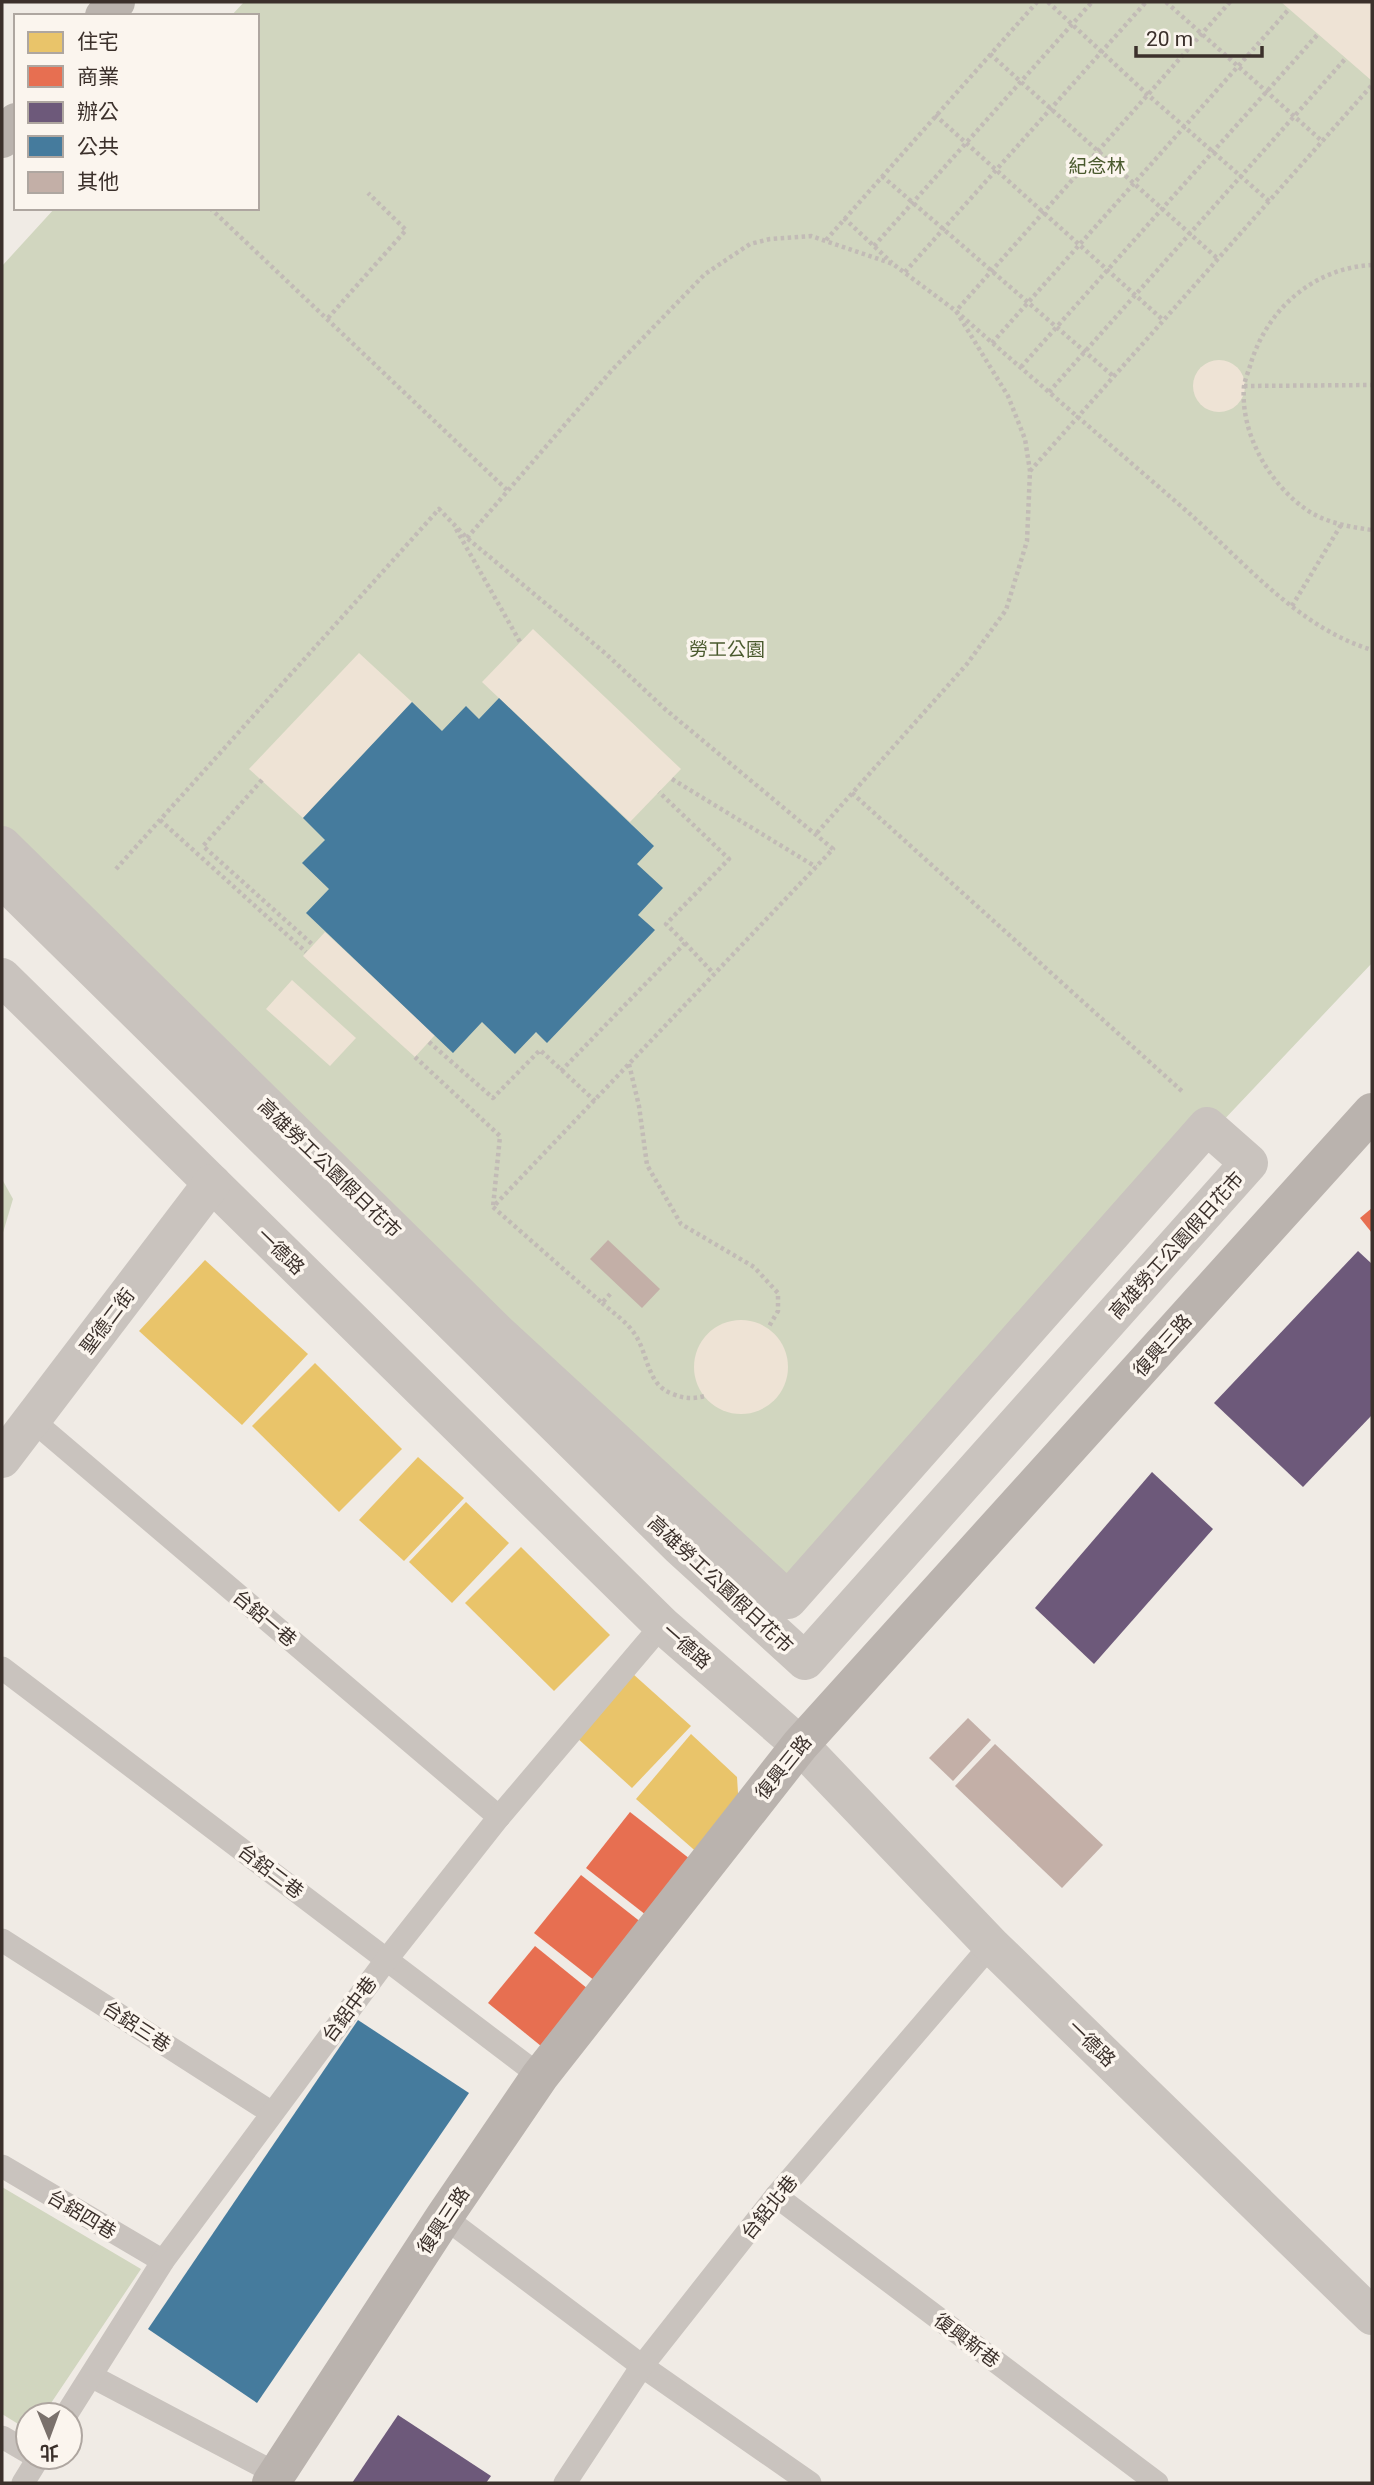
<svg xmlns="http://www.w3.org/2000/svg" width="1374" height="2485" font-family="Roboto,'Noto Sans TC',sans-serif">
	<rect width="100%" height="100%" fill="#f0ebe5"/>
	<!-- green -->
	<g fill="#d1d6bf">
		<path d="M244,2h1128v961l-153,162 -441,488 -776,-780v-567l53,-58h202v-192h-26z"/>
		<path d="M2,1179l11,20 -11,37z"/>
		<path d="M2,2187l139,82 -98,146h-15v15l-26,-16z"/>
	</g>
	<!-- plaza -->
	<g fill="#eee3d5">
		<path d="M1281,2h91v79l-54,-47z"/>
		<circle cx="1219" cy="386" r="26"/>
		<path d="M533,629l148,140 -51,53 -148,-140z"/>
		<path d="M359,653l53,49 -109,116 -54,-49z"/>
		<path d="M325,932l110,103 -20,22 -112,-101z"/>
		<path d="M292,980l64,58 -26,28 -64,-57z"/>
		<circle cx="741" cy="1367" r="47"/>
	</g>
	<!-- homes -->
	<g fill="#e9c46a">
		<path d="M205,1260l103,94 -66,71 -103,-94z"/>
		<path d="M315,1363l87,86 -63,63 -87,-86z"/>
		<path d="M418,1457l46,41 -60,63 -45,-41z"/>
		<path d="M466,1502l43,41 -57,60 -43,-41z"/>
		<path d="M521,1547l89,88 -56,56 -89,-88z"/>
		<path d="M633,1674l58,52 -59,62 -57,-52z"/>
		<path d="M691,1734l46,43 2,31 -39,47 -64,-56z"/>
	</g>
	<!-- shops -->
	<g fill="#e76f51">
		<path d="M1372,1208v25l-12,-15z"/>
		<path d="M630,1812l60,47 -44,56 -60,-47z"/>
		<path d="M581,1875l61,48 -47,58 -61,-48z"/>
		<path d="M535,1946l53,43 -47,57 -53,-43z"/>
	</g>
	<!-- offices -->
	<g fill="#6d597a">
		<path d="M1358,1251l14,13v151l-69,72 -89,-84z"/>
		<path d="M1152,1472l61,57 -119,135 -59,-56z"/>
		<path d="M398,2415l93,61 -5,7h-134z"/>
	</g>
	<!-- public -->
	<g fill="#457b9d">
		<path d="M499,698l155,148 -17,18 26,24 -25,27 17,15 -108,113 -11,-11 -21,22 -33,-32 -29,31 -147,-140 23,-24 -27,-26 23,-23 -22,-22 109,-116 30,29 24,-25 13,13z"/>
		<path d="M358,2020l111,73 -212,310 -109,-74z"/>
	</g>
	<!-- building -->
	<g fill="#c3afa7">
		<path d="M608,1240l52,49 -18,19 -52,-49z"/>
		<path d="M968,1718l23,22 -38,41 -24,-23z"/>
		<path d="M995,1744l108,101 -41,43 -107,-102z"/>
	</g>
	<g fill="none" stroke-linecap="round" stroke-linejoin="round">
		<!-- path -->
		<g stroke="#c2bbb6" stroke-width="4.5" stroke-dasharray="3.5 3.5" stroke-linecap="butt">
			<path d="M1048,2l99,92 123,108"/>
			<path d="M1166,2l157,140"/>
			<path d="M1230,2l-274,309c77,68 156,135 234,203 55,49 109,114 182,136"/>
			<path d="M990,54l228,205"/>
			<path d="M935,115l228,205"/>
			<path d="M882,176l231,200"/>
			<path d="M210,208l297,282"/>
			<path d="M844,218l48,45"/>
			<path d="M826,240l211,-238"/>
			<path d="M874,246l218,-244"/>
			<path d="M1372,265c-59,3 -106,45 -122,101 -2,6 -5,14 -6,20 -4,47 25,98 63,124 19,13 43,17 65,20"/>
			<path d="M905,272l241,-270"/>
			<path d="M328,318l78,-88 -38,-37"/>
			<path d="M992,343l297,-334"/>
			<path d="M1021,367l297,-333"/>
			<path d="M1244,386l128,-1"/>
			<path d="M1049,392l297,-334"/>
			<path d="M1030,471l342,-386"/>
			<path d="M456,529l64,113"/>
			<path d="M467,538l145,-168 93,-96 45,-30 20,-5 41,-3 82,28 63,47 52,85 17,43 5,32 -3,70 -21,69 -39,54 -152,171"/>
			<path d="M1292,606l49,-81"/>
			<path d="M672,779l144,88"/>
			<path d="M262,780l-59,66 110,99"/>
			<path d="M852,793l332,300"/>
			<path d="M160,820l146,132"/>
			<path d="M116,869l323,-360 28,29 138,115 60,56 168,140 -340,358"/>
			<path d="M685,943l29,31"/>
			<path d="M429,1042l64,56 47,-48 55,51"/>
			<path d="M415,1057l85,79 -7,71"/>
			<path d="M629,1064l10,42 8,59 34,59 73,43 24,26v18l-10,17"/>
			<path d="M561,1071l124,-128 -19,-19 63,-65 -70,-67"/>
			<path d="M493,1207l109,96 10,-11"/>
			<path d="M602,1303c10,9 24,18 32,30 15,21 12,52 39,61 12,5 20,5 32,2"/>
		</g>
		<!-- lane -->
		<g stroke="#c9c3be" stroke-width="23">
			<path d="M31,1419l468,398"/>
			<path d="M2,1668l538,408"/>
			<path d="M2,1940l270,173"/>
			<path d="M2,2166l161,95"/>
			<path d="M776,2196l381,287"/>
			<path d="M444,2217l198,149 168,117"/>
			<path d="M91,2376l184,97"/>
			<path d="M66,2415l97,-154 224,-302 112,-142 163,-192"/>
			<path d="M2,2437l26,15"/>
			<path d="M23,2483l16,-26"/>
			<path d="M565,2483l77,-117 134,-170 215,-251"/>
		</g>
		<!-- street -->
		<g stroke="#c9c3be" stroke-width="38">
			<path d="M2,845l497,489 289,266 419,-474 42,37 -444,498 -125,-114 -678,-668"/>
			<path d="M2,977l660,648 138,120 191,200 381,371"/>
			<path d="M2,1459l210,-276"/>
		</g>
		<!-- secondary -->
		<g stroke="#bab3ae" stroke-width="38">
			<path d="M104,16l12,-14"/>
			<path d="M2,139l14,-17"/>
			<path d="M271,2483l173,-266 96,-141 260,-331 572,-633"/>
		</g>
	</g>
	<g text-anchor="middle" stroke-width="7" stroke-linejoin="round" paint-order="stroke">
		<!-- park labels -->
		<g font-size="19" fill="#4a5a2e" stroke="#fbf5ee">
			<text x="1097" y="173">紀念林</text>
			<text x="727" y="656">勞工公園</text>
		</g>
		<!-- street labels -->
		<g font-size="19" fill="#3b302b" stroke="#fbf5ee">
			<text transform="translate(330 1168) rotate(44)" y="7">高雄勞工公園假日花市</text>
			<text transform="translate(1176 1245) rotate(-48)" y="7">高雄勞工公園假日花市</text>
			<text transform="translate(281 1251) rotate(44)" y="7">一德路</text>
			<text transform="translate(107 1321) rotate(-53)" y="7">聖德二街</text>
			<text transform="translate(1162 1345) rotate(-48)" y="7">復興三路</text>
			<text transform="translate(721 1584) rotate(43)" y="7">高雄勞工公園假日花市</text>
			<text transform="translate(265 1618) rotate(40)" y="7">台鋁一巷</text>
			<text transform="translate(687 1646) rotate(41)" y="7">一德路</text>
			<text transform="translate(783 1767) rotate(-51)" y="7">復興三路</text>
			<text transform="translate(271 1871) rotate(37)" y="7">台鋁二巷</text>
			<text transform="translate(349 2009) rotate(-53)" y="7">台鋁中巷</text>
			<text transform="translate(137 2026) rotate(33)" y="7">台鋁三巷</text>
			<text transform="translate(1092 2043) rotate(44)" y="7">一德路</text>
			<text transform="translate(769 2207) rotate(-51)" y="7">台鋁北巷</text>
			<text transform="translate(82 2214) rotate(31)" y="7">台鋁四巷</text>
			<text transform="translate(443 2220) rotate(-56)" y="7">復興三路</text>
			<text transform="translate(967 2340) rotate(37)" y="7">復興新巷</text>
		</g>
	</g>
	<!-- border -->
	<rect width="1374" height="2485" fill="none" stroke="#3b302b" stroke-width="7"/>
	<!-- legend -->
	<rect x="14" y="14" width="245" height="196" fill="#fbf5ee" stroke="#aea6a0" stroke-width="2"/>
	<rect x="28" y="32" width="35" height="21" fill="#e9c46a" stroke="#aea6a0" stroke-width="2"/>
	<text x="77" y="49" font-size="21" fill="#3b302b">住宅</text>
	<rect x="28" y="66" width="35" height="21" fill="#e76f51" stroke="#aea6a0" stroke-width="2"/>
	<text x="77" y="84" font-size="21" fill="#3b302b">商業</text>
	<rect x="28" y="102" width="35" height="21" fill="#6d597a" stroke="#aea6a0" stroke-width="2"/>
	<text x="77" y="119" font-size="21" fill="#3b302b">辦公</text>
	<rect x="28" y="136" width="35" height="21" fill="#457b9d" stroke="#aea6a0" stroke-width="2"/>
	<text x="77" y="154" font-size="21" fill="#3b302b">公共</text>
	<rect x="28" y="172" width="35" height="21" fill="#c3afa7" stroke="#aea6a0" stroke-width="2"/>
	<text x="77" y="189" font-size="21" fill="#3b302b">其他</text>
	<!-- north arrow -->
	<g transform="translate(49 2436) rotate(179)"><circle r="33" fill="#fbf5ee" stroke="#aea6a0" stroke-width="2"/>
	<path d="M0-5L12 26L0 18L-12 26Z" fill="#7a716c"/>
	<text y="-10" font-size="19" font-weight="bold" text-anchor="middle" fill="#3b302b">北</text>
	</g>
	<!-- scale -->
	<path d="M1136 46v10h126v-10" fill="none" stroke="#3b302b" stroke-width="3.5"/>
	<text x="1146" y="46" font-size="21" fill="#3b302b" stroke="#fbf5ee" stroke-width="5" paint-order="stroke">20 m</text>
</svg>
